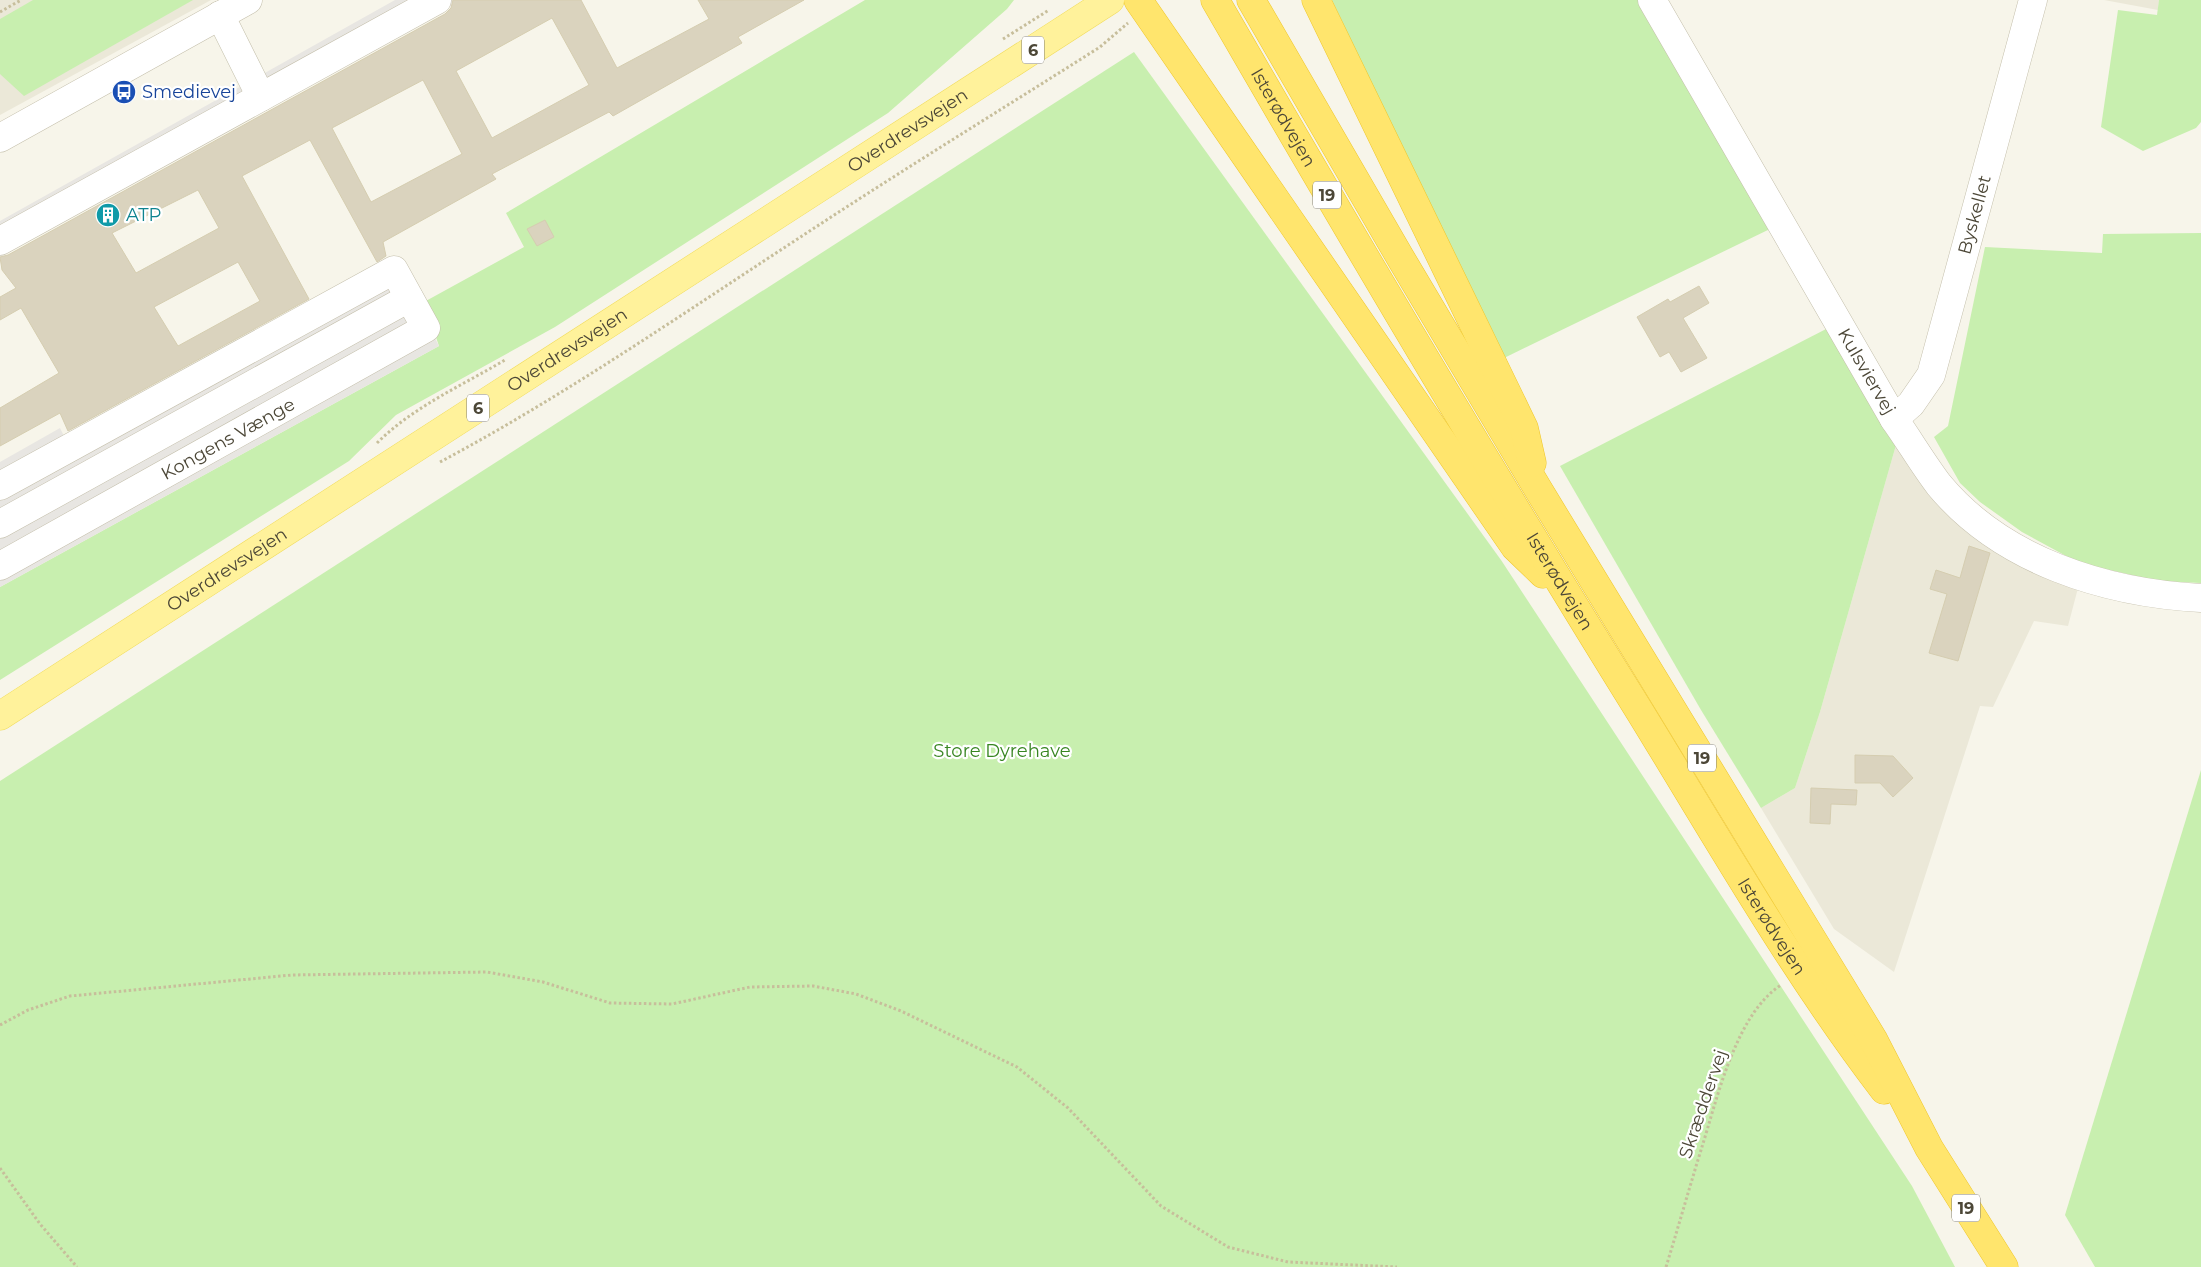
<svg xmlns="http://www.w3.org/2000/svg" width="2201" height="1267" font-family="Montserrat,sans-serif">
	<rect width="100%" height="100%" fill="#f7f5ea"/>
	<!-- residential -->
	<g fill="#ebe8d8">
		<path d="M0,0h211l-211,115z"/>
		<path d="M2104,0h55l-1,10z"/>
		<path d="M1896,445l182,143 -10,38 -34,-5 -41,86 -13,-1 -86,266 -60,-43 -73,-121 34,-20 25,-76z"/>
	</g>
	<!-- green -->
	<g fill="#c8efaf">
		<path d="M33,0h160l-169,96 -24,-22v-55z"/>
		<path d="M865,0h149l-7,9 -119,104 -333,214 -159,88 -47,46 -349,219v-93l439,-241 -15,-44 100,-55 -18,-34z"/>
		<path d="M1332,0h306l134,228 -270,131z"/>
		<path d="M2159,0h42v122l-5,6 -53,23 -42,-24 17,-117 39,5z"/>
		<path d="M1134,52l367,508 411,626 43,81h-1955v-486z"/>
		<path d="M2201,233v350l-43,-2 -79,-18 -57,-31 -42,-30 -20,-19 -26,-46 14,-11 37,-179 117,6 1,-19z"/>
		<path d="M1828,328l68,117 -76,267 -25,76 -34,20 -60,-98 -141,-244z"/>
		<path d="M2201,770v497h-106l-30,-52z"/>
	</g>
	<!-- parking -->
	<g fill="#e8e6e2">
		<path d="M395,0h68l-51,26 -412,231v-36z"/>
		<path d="M396,262l43,84 -439,241v-125l60,-34 5,10z"/>
	</g>
	<!-- building -->
	<g fill="#dad3be" stroke="#d5cdb0" fill-rule="evenodd">
		<path d="M453,0h128l36,68 92,-49 -11,-19h106l-66,37 4,6 -129,73 -4,-4 -117,62 4,5 -113,63 3,14 -9,6 -67,-122 -68,36 67,123 -241,132 -8,-18 -60,33v-38l59,-35 -38,-65 -21,12v-23l16,-9 -14,-18 -2,-13 8,-2 437,-241 6,-6zM552,18l37,67 -97,53 -36,-67zM423,80l39,74 -91,48 -39,-74zM198,190l21,38 -83,45 -24,-40zM238,262l22,39 -82,45 -24,-39z"/>
		<path d="M545,220l9,17 -17,9 -10,-17z"/>
		<path d="M1699,286l10,17 -26,15 24,40 -26,14 -12,-20 -9,5 -23,-40 31,-18 2,3z"/>
		<path d="M1969,546l21,7 -32,108 -29,-8 18,-59 -17,-5 6,-19 24,8z"/>
		<path d="M1855,755l38,1 20,22 -20,19 -13,-14h-25z"/>
		<path d="M1811,788l46,2 -1,15 -25,-1 -1,20 -20,-1z"/>
	</g>
	<g fill="none" stroke-linecap="round" stroke-linejoin="round">
		<!-- minor casing -->
		<g stroke="#c4bfab" stroke-width="29">
			<g id="minor">
				<path id="s1" d="M1652,0l242,419c15,21 29,45 45,66 63,76 167,108 262,113"/>
				<path d="M220,15l41,82"/>
				<path d="M0,138l248,-138"/>
				<path d="M0,241l437,-241"/>
				<path id="s2" d="M1894,419l17,-15 20,-29 102,-375"/>
				<path d="M0,486l394,-216 32,58 -426,238"/>
				<path d="M0,524l409,-226"/>
			</g>
		</g>
		<!-- major casing -->
		<g stroke="#f1dc5d" stroke-width="29">
			<g id="major">
				<path id="s3" d="M0,716l1110,-716"/>
			</g>
		</g>
		<!-- highway casing -->
		<g stroke="#efc62c" stroke-width="29">
			<g id="highway">
				<path d="M1138,0l377,547 28,27"/>
				<path id="s4" d="M1215,0c138,239 279,477 425,712 78,127 153,259 244,378"/>
				<path d="M1251,0l149,257 138,232 335,550 56,109 75,119"/>
				<path d="M1316,0l208,428 8,35"/>
			</g>
		</g>
		<!-- path -->
		<g stroke="#c7be9b" stroke-width="3" stroke-dasharray="2.5 2.5" stroke-linecap="butt">
			<path d="M0,12l21,-12"/>
			<path d="M1003,39l46,-29"/>
			<path d="M377,443c36,-36 84,-57 128,-83"/>
			<path d="M440,462c124,-66 239,-146 356,-222 100,-66 203,-129 304,-193l28,-24"/>
			<path d="M0,1025l28,-15 42,-14 222,-21 195,-3 56,10 67,21 62,1 78,-17 63,-1 43,8 45,17 116,56 51,41 93,98 67,41 60,15 109,5"/>
			<path d="M0,1168l40,56 37,43"/>
			<path d="M1666,1267c12,-39 23,-78 35,-117 16,-50 34,-135 80,-165"/>
		</g>
		<!-- minor -->
		<use href="#minor" stroke="#fff" stroke-width="28"/>
		<!-- major -->
		<use href="#major" stroke="#fff29b" stroke-width="28"/>
		<!-- highway -->
		<use href="#highway" stroke="#ffe56d" stroke-width="28"/>
	</g>
	<!-- icons -->
	<defs>
		<g id="bus-disc" transform="scale(1.25)"><circle r="9.5" fill="#1a4fb4" stroke="#fff"/><path d="M-5-6H5V4H4V6H2V4H-2V6H-4V4H-5ZM-3.5-4V0h7V-4ZM-3.5 1.2v1.5H-2V1.2ZM2 1.2v1.5H3.5V1.2Z" fill="#fff"/></g>
		<g id="building-disc" transform="scale(1.25)"><circle r="9.5" fill="#0f9aa8" stroke="#fff"/><path d="M-4-6H4V6H1V3H-1V6H-4ZM-2.5-4.3h1.7v1.8h-1.7ZM.8-4.3h1.7v1.8H.8ZM-2.5-1h1.7V.8h-1.7ZM.8-1h1.7V.8H.8Z" fill="#fff"/></g>
	</defs>
	<g fill-rule="evenodd">
		<use href="#bus-disc" x="124" y="92"/>
		<use href="#building-disc" x="108" y="215"/>
	</g>
	<g text-anchor="middle" stroke-width="4.5" stroke-linejoin="round" paint-order="stroke">
		<!-- shield labels -->
		<g fill="#fff" stroke="#827e73" stroke-width="1">
			<rect x="1022" y="36.5" width="22" height="27" rx="4"/>
			<rect x="1313" y="181.5" width="28" height="27" rx="4"/>
			<rect x="467" y="394.5" width="22" height="27" rx="4"/>
			<rect x="1688" y="744.5" width="28" height="27" rx="4"/>
			<rect x="1952" y="1194.5" width="28" height="27" rx="4"/>
		</g>
		<g font-size="16" font-weight="bold" fill="#4c4737">
			<text x="1033" y="56">6</text>
			<text x="1327" y="201">19</text>
			<text x="478" y="414">6</text>
			<text x="1702" y="764">19</text>
			<text x="1966" y="1214">19</text>
		</g>
		<!-- transit labels -->
		<g font-size="18" fill="#164399" stroke="#fff" text-anchor="start">
			<text x="142" y="98">Smedievej</text>
		</g>
		<!-- street labels -->
		<g font-size="18" fill="#4c4737" stroke="#fff">
			<text dy="6" stroke="none"><textPath href="#s4" startOffset="136">Isterødvejen</textPath></text>
			<text dy="6" stroke="none"><textPath href="#s3" startOffset="1080">Overdrevsvejen</textPath></text>
			<text dy="6" stroke="none"><textPath href="#s2" startOffset="224">Byskellet</textPath></text>
			<text dy="6" stroke="none"><textPath href="#s3" startOffset="675">Overdrevsvejen</textPath></text>
			<text dy="6" stroke="none"><textPath href="#s1" startOffset="429">Kulsviervej</textPath></text>
			<text transform="translate(228 439) rotate(-29)" y="6">Kongens Vænge</text>
			<text dy="6" stroke="none"><textPath href="#s3" startOffset="270">Overdrevsvejen</textPath></text>
			<text dy="6" stroke="none"><textPath href="#s4" startOffset="676">Isterødvejen</textPath></text>
			<text dy="6" stroke="none"><textPath href="#s4" startOffset="1081">Isterødvejen</textPath></text>
			<text transform="translate(1703 1104) rotate(-71)" y="6">Skræddervej</text>
		</g>
		<!-- culture labels -->
		<g font-size="18" fill="#0d838f" stroke="#fff" text-anchor="start">
			<text x="126" y="221">ATP</text>
		</g>
		<!-- park labels -->
		<g font-size="18" fill="#388622" stroke="#fff">
			<text x="1002" y="757">Store Dyrehave</text>
		</g>
	</g>
</svg>
